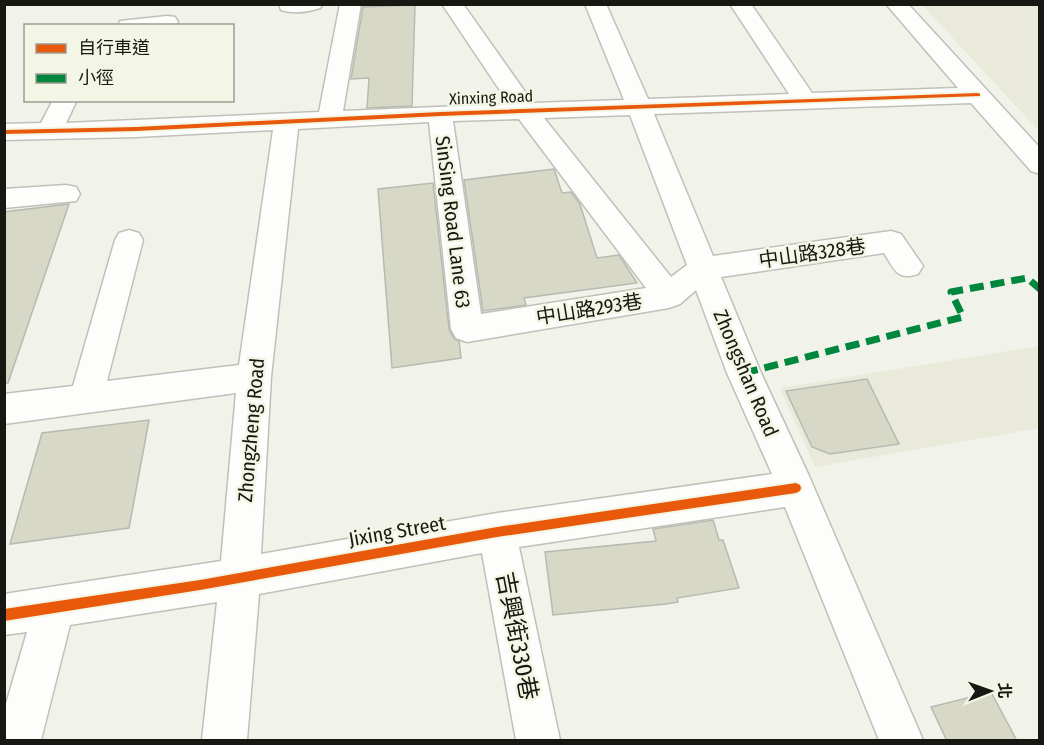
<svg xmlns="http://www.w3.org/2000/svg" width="1044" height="745" font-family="'Fira Sans Condensed','Noto Sans TC',sans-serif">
	<rect width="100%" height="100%" fill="#f1f2e9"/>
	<!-- built -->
	<g fill="#e9ead9">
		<path d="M922,5h117v126l-36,-39z"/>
		<path d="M1039,346v82l-224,39 -35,-79z"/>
	</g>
	<!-- building -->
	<g fill="#d7d9c6" stroke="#b8b9b3" stroke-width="1.5">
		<path d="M415,5l-3,101 -45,2 2,-30 -18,1 12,-72z"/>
		<path d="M554,169l8,24 9,-1 9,12 17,54 22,-3 18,28 -113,15 2,7 -43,6 -19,-131z"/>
		<path d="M433,183l16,146 5,10 5,2 2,17 -69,10 -14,-179z"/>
		<path d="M69,204l-61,179h-4v-171z"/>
		<path d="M867,379l32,65 -69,10 -18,-7 -26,-56z"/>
		<path d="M149,420l-20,108 -119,16 32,-111z"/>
		<path d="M713,520l6,20h4l16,48 -62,10 1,4 -12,2 -113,11 -8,-63 111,-11 -3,-12z"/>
		<path d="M991,692l26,49h-70l-16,-34z"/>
	</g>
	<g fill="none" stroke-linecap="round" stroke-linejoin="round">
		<!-- minor casing -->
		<g stroke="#c0c0b9" stroke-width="3">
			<g id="minor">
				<path d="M279,4h44l-3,4c-12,4 -27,6 -39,2z"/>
				<path d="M340,4h21l-18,107 166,-7 -67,-100h21l70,99 91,-3 -39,-96h21l42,95 141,-5 -59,-90h21l61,89 146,-5 -72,-84h22l132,144v26l-9,-3 -60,-68 -317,11 59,142 178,-25 10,3 22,32 -5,8c-21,7 -24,-5 -34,-21l-163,24 40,96 48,103 114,264h-44l-94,-233 -266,40 41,193h-44l-34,-187 -223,41 -12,146h-45l15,-138 -147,23 -29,115h-37v-29l23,-79 -23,3v-41l217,-33 15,-168 -232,31v-30l69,-8 42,-146 4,-7 10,-3 10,3 4,7 -36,141 132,-16 34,-235 -137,7 -132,3v-16l37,-1 12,-23h24l-11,23 253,-11zM630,115l57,150 -16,12 -127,-159zM519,119l127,169 -165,26 -28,-193zM429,122l22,207 5,9 11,4 202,-34 11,-4 16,-14 31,83 45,101 -275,39 -236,41 10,-177 27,-248z"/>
				<path d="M167,16l8,1 3,5 -3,4h-57l2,-5z"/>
				<path d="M66,185l10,2 4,7 -4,7 -72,7v-19z"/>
			</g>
		</g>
		<!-- minor -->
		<use href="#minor" fill="#fdfdfc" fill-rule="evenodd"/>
		<!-- quiet -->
		<path stroke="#00873e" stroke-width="7" stroke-dasharray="14 7" stroke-linecap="butt" d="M744,373l219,-56 -12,-25 76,-14 13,11"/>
		<!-- cycleway casing -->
		<g stroke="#f4f6e5" stroke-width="4">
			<g id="cycleway">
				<path d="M978,93l2,1v2l-540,20 -304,15 -132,3v-4l132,-3 304,-15z"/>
				<path d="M796,483l4,2 1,3 -1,3 -4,2 -299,44 -297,53 -196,31v-12l196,-29 297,-53z"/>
			</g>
		</g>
		<!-- cycleway -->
		<use href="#cycleway" fill="#e8590c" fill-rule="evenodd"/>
	</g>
	<g text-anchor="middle" stroke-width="5" stroke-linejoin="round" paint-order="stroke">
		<!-- far-street labels -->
		<g font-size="16" fill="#171812" stroke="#f4f6e5">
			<text transform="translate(491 97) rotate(-2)" y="6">Xinxing Road</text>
		</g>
		<!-- street labels -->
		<g font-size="20" fill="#171812" stroke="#f4f6e5">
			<text transform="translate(453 222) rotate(83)" y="7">SinSing Road Lane 63</text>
			<text transform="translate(812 253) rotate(-8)" y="7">中山路328巷</text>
			<text transform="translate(589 309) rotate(-9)" y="7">中山路293巷</text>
			<text transform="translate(746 373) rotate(67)" y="7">Zhongshan Road</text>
			<text transform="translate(251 430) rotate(-85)" y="7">Zhongzheng Road</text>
			<text transform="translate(397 531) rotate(-10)" y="7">Jixing Street</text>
		</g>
		<!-- near-street labels -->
		<g font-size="24" fill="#171812" stroke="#f4f6e5">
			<text transform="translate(517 636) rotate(79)" y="8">吉興街330巷</text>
		</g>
	</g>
	<!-- border -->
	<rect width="1044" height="745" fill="none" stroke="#171812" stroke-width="12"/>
	<!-- legend -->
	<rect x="24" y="24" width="210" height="78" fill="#f4f6e5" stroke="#9c9d91" stroke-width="1.5"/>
	<rect x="36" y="44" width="30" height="9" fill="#e8590c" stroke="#9c9d91" stroke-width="1.5"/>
	<text x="78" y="54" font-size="18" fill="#171812">自行車道</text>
	<rect x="36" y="74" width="30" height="9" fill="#00873e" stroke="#9c9d91" stroke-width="1.5"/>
	<text x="78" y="84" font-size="18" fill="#171812">小徑</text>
	<!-- north arrow -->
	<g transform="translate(990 691) rotate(89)" stroke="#f4f6e5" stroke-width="4.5" paint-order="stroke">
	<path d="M0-4.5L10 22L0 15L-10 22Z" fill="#171812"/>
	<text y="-9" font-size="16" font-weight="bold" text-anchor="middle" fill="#171812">北</text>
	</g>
</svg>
